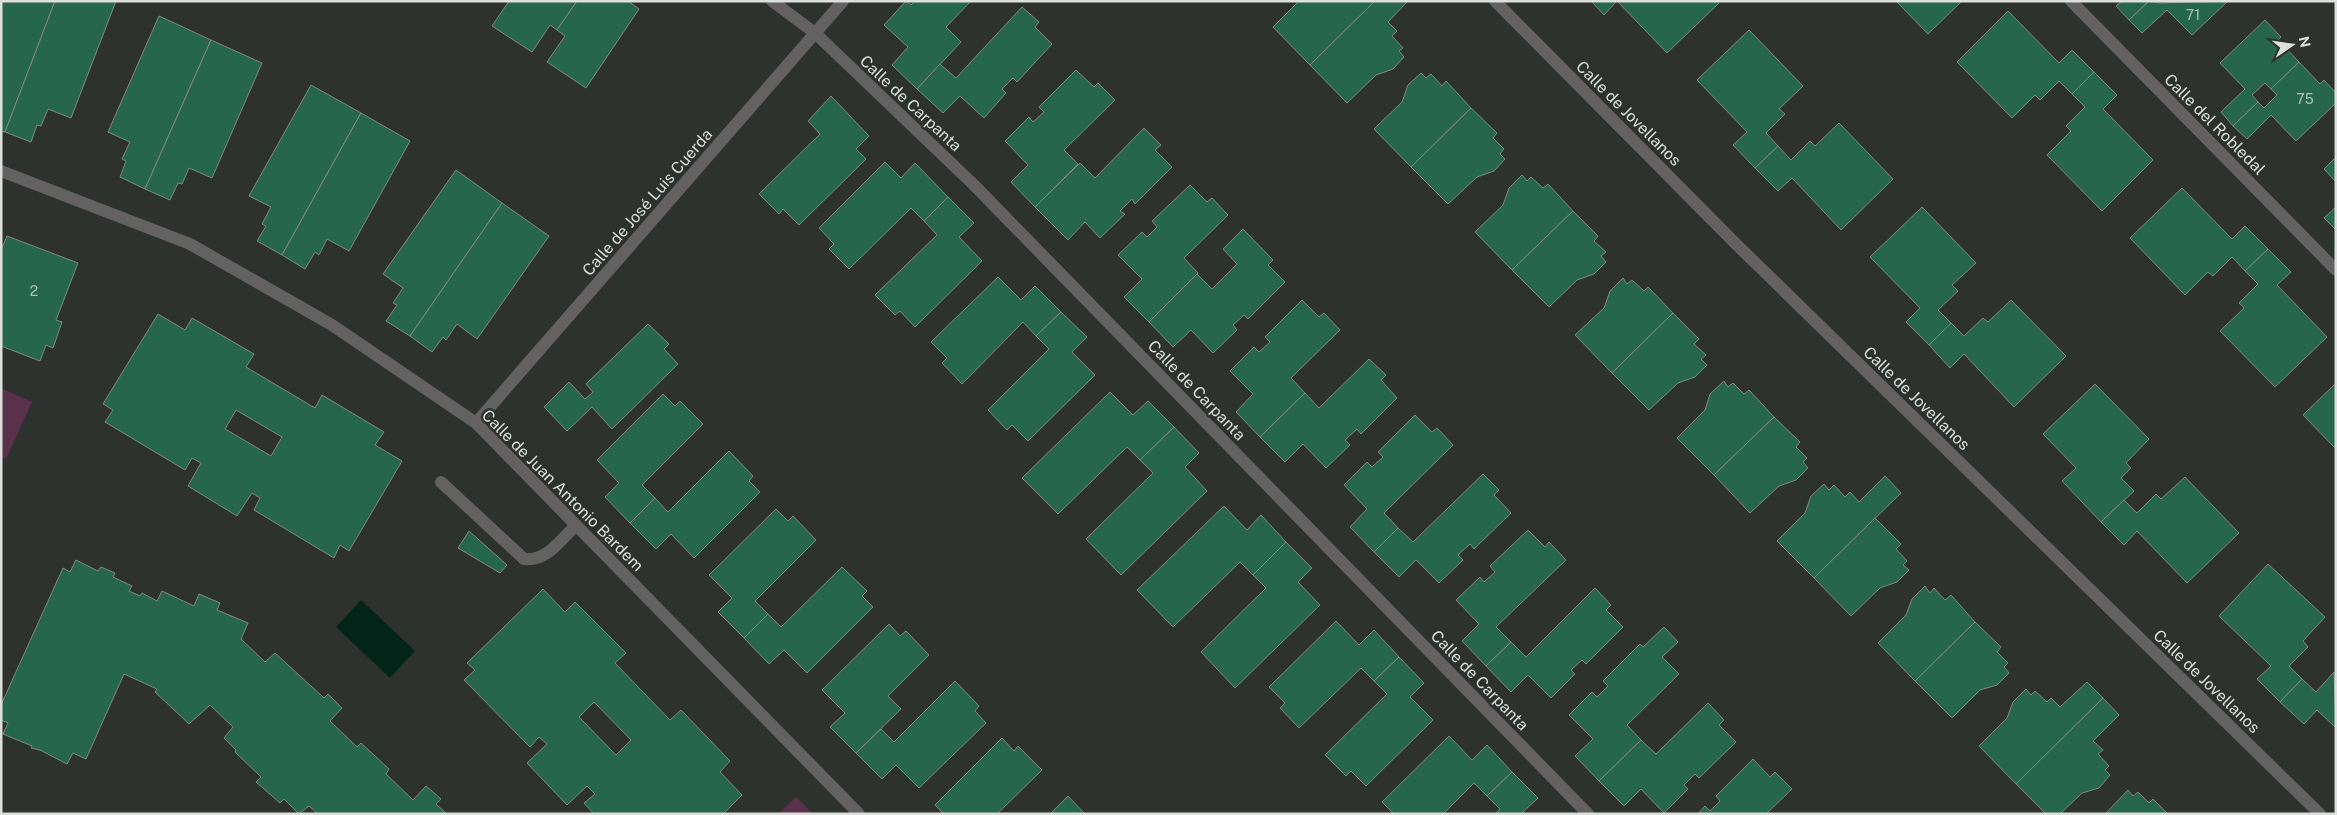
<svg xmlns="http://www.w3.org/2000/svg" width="2337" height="815" font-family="'Public Sans',sans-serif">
	<rect width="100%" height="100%" fill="#2d322f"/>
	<!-- green -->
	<g fill="#5a314a">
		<path d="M1,388l31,14 -26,57 -5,-2z"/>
		<path d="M796,797l17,17h-35z"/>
	</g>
	<!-- water -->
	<path fill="#032519" d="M361,600l54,51 -25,27 -54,-51z"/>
	<!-- building -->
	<g fill="#27664e" stroke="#828885" fill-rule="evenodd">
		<path d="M1,1h54l-50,131 -4,-1z"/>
		<path d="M55,1h61l-45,117 -23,-9 -7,17 -4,-1 -6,17 -26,-10z"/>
		<path d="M509,1h68l-20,29 -7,-5 -18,27 -40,-26z"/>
		<path d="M577,1h51l11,8 -53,79 -39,-26 18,-26 -8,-6z"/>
		<path d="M906,1l5,4 4,-4h56l-25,26 15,15 -44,47 -25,-24 16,-18 -24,-22z"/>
		<path d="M1299,1h76l-65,64 -37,-38z"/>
		<path d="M1375,1h33l-20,21 9,9 -5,5 11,12 -4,3 5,6 -11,12 -17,6 -29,28 -37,-38z"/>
		<path d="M1591,1h127l1,2 -52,50 -50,-52 -13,14z"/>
		<path d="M1896,1h66l-34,33z"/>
		<path d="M2122,1h27l-20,19 -13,-14z"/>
		<path d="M2149,1l11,2 68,-2 -36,34 -25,-25 -25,23 -13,-13z"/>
		<path d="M1022,7l17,15 -4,5 17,17 -35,38 -4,-4 -11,11 4,4 -22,25 -24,-22 -17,17 -26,-24 23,-25 16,14z"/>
		<path d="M2008,11l51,52 13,-13 22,22 -22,22 -13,-13 -19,19 -5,-5 -23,23 -55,-56z"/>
		<path d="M159,16l52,24 -66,149 -25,-12 6,-16 -4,-2 8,-17 -22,-10z"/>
		<path d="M2265,20l16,17 -3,3 21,22 -28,27 -6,-6 -13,12 6,7 -25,24 -12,-14 24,-23 -25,-26z"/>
		<path d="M1749,30l54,56 -24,23 6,5 -19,19 12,13 -23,22 -22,-23 14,-13 -50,-52z"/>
		<path d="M211,40l51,23 -50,115 -23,-10 -7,16 -4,-1 -8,17 -25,-11z"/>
		<path d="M2299,62l21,22 4,-4 12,13v10l-40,38 -25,-26 -24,24 -14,-13 25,-24 6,6 13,-13 -6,-6z"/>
		<path d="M1076,70l18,17 4,-4 17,17 -51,50 14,14 -43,43 -24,-25 17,-17 -23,-24 24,-24 4,5 11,-10 -5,-5z"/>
		<path d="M2094,72l23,23 -14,14 50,51 -51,51 -55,-56 24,-24 -5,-5 19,-19 -13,-13z"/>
		<path d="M1421,73l5,5 5,-4 11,12 4,-5 25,27 -60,59 -37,-38 28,-27 6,-17z"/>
		<path d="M311,85l50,28 -79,142 -25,-14 9,-15 -4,-2 9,-17 -22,-11z"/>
		<path d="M831,96l38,40 -13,13 10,10 -67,66 -16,-16 -4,5 -20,-20 61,-60 -12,-13z"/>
		<path d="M1471,108l26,25 -4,5 11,11 -4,5 5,5 -11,12 -17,6 -29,27 -37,-37z"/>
		<path d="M361,113l49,28 -61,110 -22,-12 -8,16 -4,-3 -10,17 -23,-14z"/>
		<path d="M1839,123l54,56 -52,51 -49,-52 -14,13 -23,-23 23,-22 13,14 19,-19 5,5z"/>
		<path d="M1144,128l17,17 -6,5 17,17 -37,37 -3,-5 -12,12 5,3 -25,24 -15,-16 -17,18 -33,-33 45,-44 15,15z"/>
		<path d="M2336,157v25l-12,-13z"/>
		<path d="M885,162l16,16 14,-15 33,34 -24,24 -13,-13 -62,61 -20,-20 5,-5 -15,-16z"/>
		<path d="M456,170l46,33 -92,133 -24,-15 11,-16 -4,-2 10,-15 -20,-14z"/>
		<path d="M1522,175l5,6 4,-4 12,11 5,-4 25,27 -61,59 -37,-38 28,-27 6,-17z"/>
		<path d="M1190,185l17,17 5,-4 16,17 -44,43 14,15 -49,49 -25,-25 18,-18 -24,-24 24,-23 5,5 10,-10 -5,-6z"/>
		<path d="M2182,188l50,51 13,-13 23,23 -23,22 -13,-14 -19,19 -5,-4 -23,23 -55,-57z"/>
		<path d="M948,197l26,26 -15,14 23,24 -67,66 -15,-16 -5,4 -20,-20 62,-60 -13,-14z"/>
		<path d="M502,203l47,33 -72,103 -20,-15 -11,16 -3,-3 -11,15 -22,-16z"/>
		<path d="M1922,207l54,56 -24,22 6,6 -20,19 13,13 -22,22 -23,-23 14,-14 -50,-51z"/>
		<path d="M2336,207v23l-12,-12z"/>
		<path d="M1573,211l25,25 -4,5 12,11 -5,4 5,6 -12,12 -17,6 -28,27 -37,-37z"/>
		<path d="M1243,229l30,31 -5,5 17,17 -37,37 -4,-4 -11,10 4,5 -24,23 -22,-23 -18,17 -24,-25 48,-48 15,15 25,-25 -14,-15z"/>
		<path d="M7,236l71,27 -22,57 6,2 -9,26 -7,-3 -6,16 -39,-15v-96z"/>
		<path d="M2268,249l23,23 -14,13 50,52 -52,50 -55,-56 24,-23 -5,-5 19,-19 -13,-13z"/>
		<path d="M998,277l23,23 14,-14 26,26 -25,24 -13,-14 -61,62 -20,-21 5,-5 -16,-16z"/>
		<path d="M1623,278l4,6 5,-4 12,11 4,-4 25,26 -61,60 -37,-38 29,-27 6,-17z"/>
		<path d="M1302,300l17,17 5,-4 16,17 -49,48 14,15 -45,44 -24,-25 17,-18 -23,-23 24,-24 5,5 11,-10 -5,-5z"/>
		<path d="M2011,300l55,56 -52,51 -50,-53 -14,14 -21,-23 22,-22 13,13 19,-18 5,4z"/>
		<path d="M1061,312l26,25 -15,15 23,23 -67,66 -16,-16 -5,5 -19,-20 61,-61 -13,-13z"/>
		<path d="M1673,313l26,26 -5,5 12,11 -5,4 6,6 -12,12 -17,6 -29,27 -37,-37z"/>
		<path d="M158,314l27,16 7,-12 62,36 -8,13 69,41 7,-13 62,37 -9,13 27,16 -53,90 -9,-6 -6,13 -80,-48 6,-12 -8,-5 -15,23 -49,-30 13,-23 -9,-5 -7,12 -80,-48 8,-12 -10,-6zM236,410l46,27 -11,19 -46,-27z"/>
		<path d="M648,324l21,20 -5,5 14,15 -66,65 -20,-22 -25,24 -23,-24 25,-25 16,17 8,-7 -7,-8z"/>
		<path d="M1369,359l17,16 -5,5 16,18 -36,36 -4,-5 -12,11 5,5 -24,23 -23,-24 -18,18 -25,-25 45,-44 14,15z"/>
		<path d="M1724,381l4,6 5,-4 11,11 5,-4 25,27 -60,58 -37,-37 28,-28 5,-16z"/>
		<path d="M2336,383v66l-33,-34z"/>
		<path d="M2095,384l54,55 -23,24 5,5 -10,10 13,13 -33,31 -39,-41 14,-13 -33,-34z"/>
		<path d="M1110,392l23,23 15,-14 26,26 -34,33 -13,-13 -69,67 -36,-36z"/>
		<path d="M663,394l12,12 5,-5 23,23 -61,61 13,13 -25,25 -25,-26 14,-14 -22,-23z"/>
		<path d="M1415,415l17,17 5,-4 16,17 -69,68 14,15 -24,24 -24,-25 17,-18 -23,-24 23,-23 5,5 11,-10 -5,-5z"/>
		<path d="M1774,417l26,25 -4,5 11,11 -4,4 5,6 -12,12 -17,6 -29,27 -36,-38z"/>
		<path d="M1174,427l25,26 -14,14 22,24 -86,84 -35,-36 67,-66 -13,-13z"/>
		<path d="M729,451l24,25 -4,5 11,11 -66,66 -23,-24 -15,15 -26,-26 25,-25 13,14z"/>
		<path d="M1483,474l16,16 -5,5 17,18 -37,36 -4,-5 -12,11 5,5 -24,23 -23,-23 -17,17 -25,-25 24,-24 15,14z"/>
		<path d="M1885,476l16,17 -87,85 -37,-37 28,-28 6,-17 13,-12 5,6 5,-5 11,12 5,-5 9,10z"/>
		<path d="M2185,477l54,56 -52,50 -50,-52 -13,14 -23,-23 23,-22 13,13 19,-19 5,5z"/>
		<path d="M1224,506l23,24 14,-15 25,27 -33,33 -13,-13 -67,65 -36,-37z"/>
		<path d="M776,509l12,12 5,-5 23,24 -61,61 13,13 -24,24 -26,-26 14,-14 -23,-23z"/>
		<path d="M1875,518l26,26 -5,5 11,12 -4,4 6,5 -12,12 -17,6 -29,28 -37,-38z"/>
		<path d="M1528,530l17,17 4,-5 17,18 -70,67 15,15 -25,24 -24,-25 17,-17 -23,-24 24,-23 4,5 11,-10 -5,-6z"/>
		<path d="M469,531l38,34 -7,8 -42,-25z"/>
		<path d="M1286,542l26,26 -14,14 22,23 -85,83 -34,-36 65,-64 -13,-13z"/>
		<path d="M76,560l22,11 3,-4 14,6 -2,4 19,9 -3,5 11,5 2,-3 15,8 5,-10 32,15 5,-12 21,9 -3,7 31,13 -7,16 24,23 10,-9 49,45 4,-4 14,14 -12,13 27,26 4,-4 28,26 -3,5 27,26 13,-14 15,13 -5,5 11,10h-129l-9,-8 -10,8 -15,-15 -4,4 -24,-21 5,-5 -26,-25 1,-2 -12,-12 9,-11 -23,-22 -21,19 -34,-32 2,-3 -33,-15 -38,85 -13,-6 -6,11 -27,-14 -9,-2 1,-2 -29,-12 5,-11 -7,-3v-15l62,-137 7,4z"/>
		<path d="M2268,564l57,53 -22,24 5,6 -19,19 13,13 -22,23 -23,-23 14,-13 -52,-50z"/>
		<path d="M842,567l25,24 -5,5 11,11 -66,66 -23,-23 -15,14 -25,-26 24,-24 13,13z"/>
		<path d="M1925,586l5,7 4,-5 11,12 6,-5 24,27 -60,59 -37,-38 28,-28 6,-16z"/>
		<path d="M1595,588l16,17 -5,5 17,17 -37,37 -4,-4 -11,10 4,4 -24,24 -23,-23 -17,17 -25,-26 25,-24 15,15z"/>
		<path d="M543,589l22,23 10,-10 51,51 -11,10 55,57 11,-10 49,51 -10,11 22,23 -19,19h-129l-10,-11 11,-9 -8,-8 -20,19 -40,-42 20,-19 -8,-7 -9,10 -66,-67 11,-10 -8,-7zM594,702l37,38 -15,15 -37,-38z"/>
		<path d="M1336,621l23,24 15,-15 25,27 -25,24 -13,-13 -62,60 -19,-20 5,-5 -16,-16z"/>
		<path d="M1975,622l26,25 -4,5 11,11 -4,4 5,6 -12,12 -17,5 -28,28 -37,-37z"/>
		<path d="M889,624l11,12 6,-5 23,24 -41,41 13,13 -45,44 -26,-26 15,-14 -23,-23z"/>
		<path d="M1664,627l14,15 -16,15 17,17 -52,51 14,15 -42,41 -24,-25 18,-17 -24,-24 23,-23 5,5 11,-11 -5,-5 37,-37 3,3z"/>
		<path d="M1399,657l25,26 -14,14 23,23 -67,66 -15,-15 -5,5 -21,-21 62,-61 -13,-13z"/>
		<path d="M2334,672l2,56 -19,-18 -13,14 -24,-22 22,-23 14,13z"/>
		<path d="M955,681l24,25 -4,5 11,12 -67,65 -23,-23 -14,14 -26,-26 25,-24 13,13z"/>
		<path d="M2087,682l16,16 -87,86 -37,-38 28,-28 6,-16 13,-13 5,6 4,-4 12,11 4,-4 9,9z"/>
		<path d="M2103,698l16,17 -26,26 10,9 -5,4 11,12 -4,4 5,5 -11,13 -17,5 -22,21h-14l-30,-30z"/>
		<path d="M1708,703l16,17 -5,5 17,17 -37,36 -4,-4 -11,11 4,4 -24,24 -23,-24 -17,17 -25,-25 42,-41 15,14z"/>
		<path d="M1449,736l23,24 15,-15 25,27 -25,24 -13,-13 -31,31h-49l-12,-12z"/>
		<path d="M1002,738l12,13 4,-5 24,24 -45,44h-53l-9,-9z"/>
		<path d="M1753,759l17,18 5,-5 17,17 -26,25h-68l7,-8 5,5 10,-10 -4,-5z"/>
		<path d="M1512,772l26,26 -15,14 2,2h-30l5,-5 -13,-13z"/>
		<path d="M2128,790l5,6 5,-4 11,11 4,-4 15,15h-63z"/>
		<path d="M1068,796l17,18h-35z"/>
	</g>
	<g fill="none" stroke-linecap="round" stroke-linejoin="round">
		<!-- minor -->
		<g stroke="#636162" stroke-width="12">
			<path d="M772,1l43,32 159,152 614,629"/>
			<path d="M1495,1l241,243 584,570"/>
			<path d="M2071,1l265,269"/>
			<path d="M1,171l189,73 142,81 144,98 383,391"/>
			<path d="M476,423l367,-422"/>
			<path d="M441,482l83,77c22,3 37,-19 52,-34"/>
		</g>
	</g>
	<g text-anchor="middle" stroke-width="5" stroke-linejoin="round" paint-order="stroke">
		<!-- number labels -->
		<g font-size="14" fill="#afc1b9">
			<text x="2193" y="20">71</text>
			<text x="2305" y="104">75</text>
			<text x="34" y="296">2</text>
		</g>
		<!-- street labels -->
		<g font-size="16" fill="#dcdfdd" stroke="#2d322f">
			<text transform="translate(911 103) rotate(43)" y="6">Calle de Carpanta</text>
			<text transform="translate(1629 113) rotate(45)" y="6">Calle de Jovellanos</text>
			<text transform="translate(2215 124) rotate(45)" y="6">Calle del Robledal</text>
			<text transform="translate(647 202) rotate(-49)" y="6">Calle de José Luis Cuerda</text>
			<text transform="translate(1197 390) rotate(46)" y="6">Calle de Carpanta</text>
			<text transform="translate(1917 398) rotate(44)" y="6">Calle de Jovellanos</text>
			<text transform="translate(563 490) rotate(45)" y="6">Calle de Juan Antonio Bardem</text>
			<text transform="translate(1480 680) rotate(46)" y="6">Calle de Carpanta</text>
			<text transform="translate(2207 681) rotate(44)" y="6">Calle de Jovellanos</text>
		</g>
	</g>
	<!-- border -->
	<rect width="2337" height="815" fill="none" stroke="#dcdfdd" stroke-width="5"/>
	<!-- north arrow -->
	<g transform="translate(2292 45) rotate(77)" stroke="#2d322f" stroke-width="4" paint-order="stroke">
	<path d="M0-4L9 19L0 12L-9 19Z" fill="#dcdfdd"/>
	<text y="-8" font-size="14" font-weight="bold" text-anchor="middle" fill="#dcdfdd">N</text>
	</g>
</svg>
